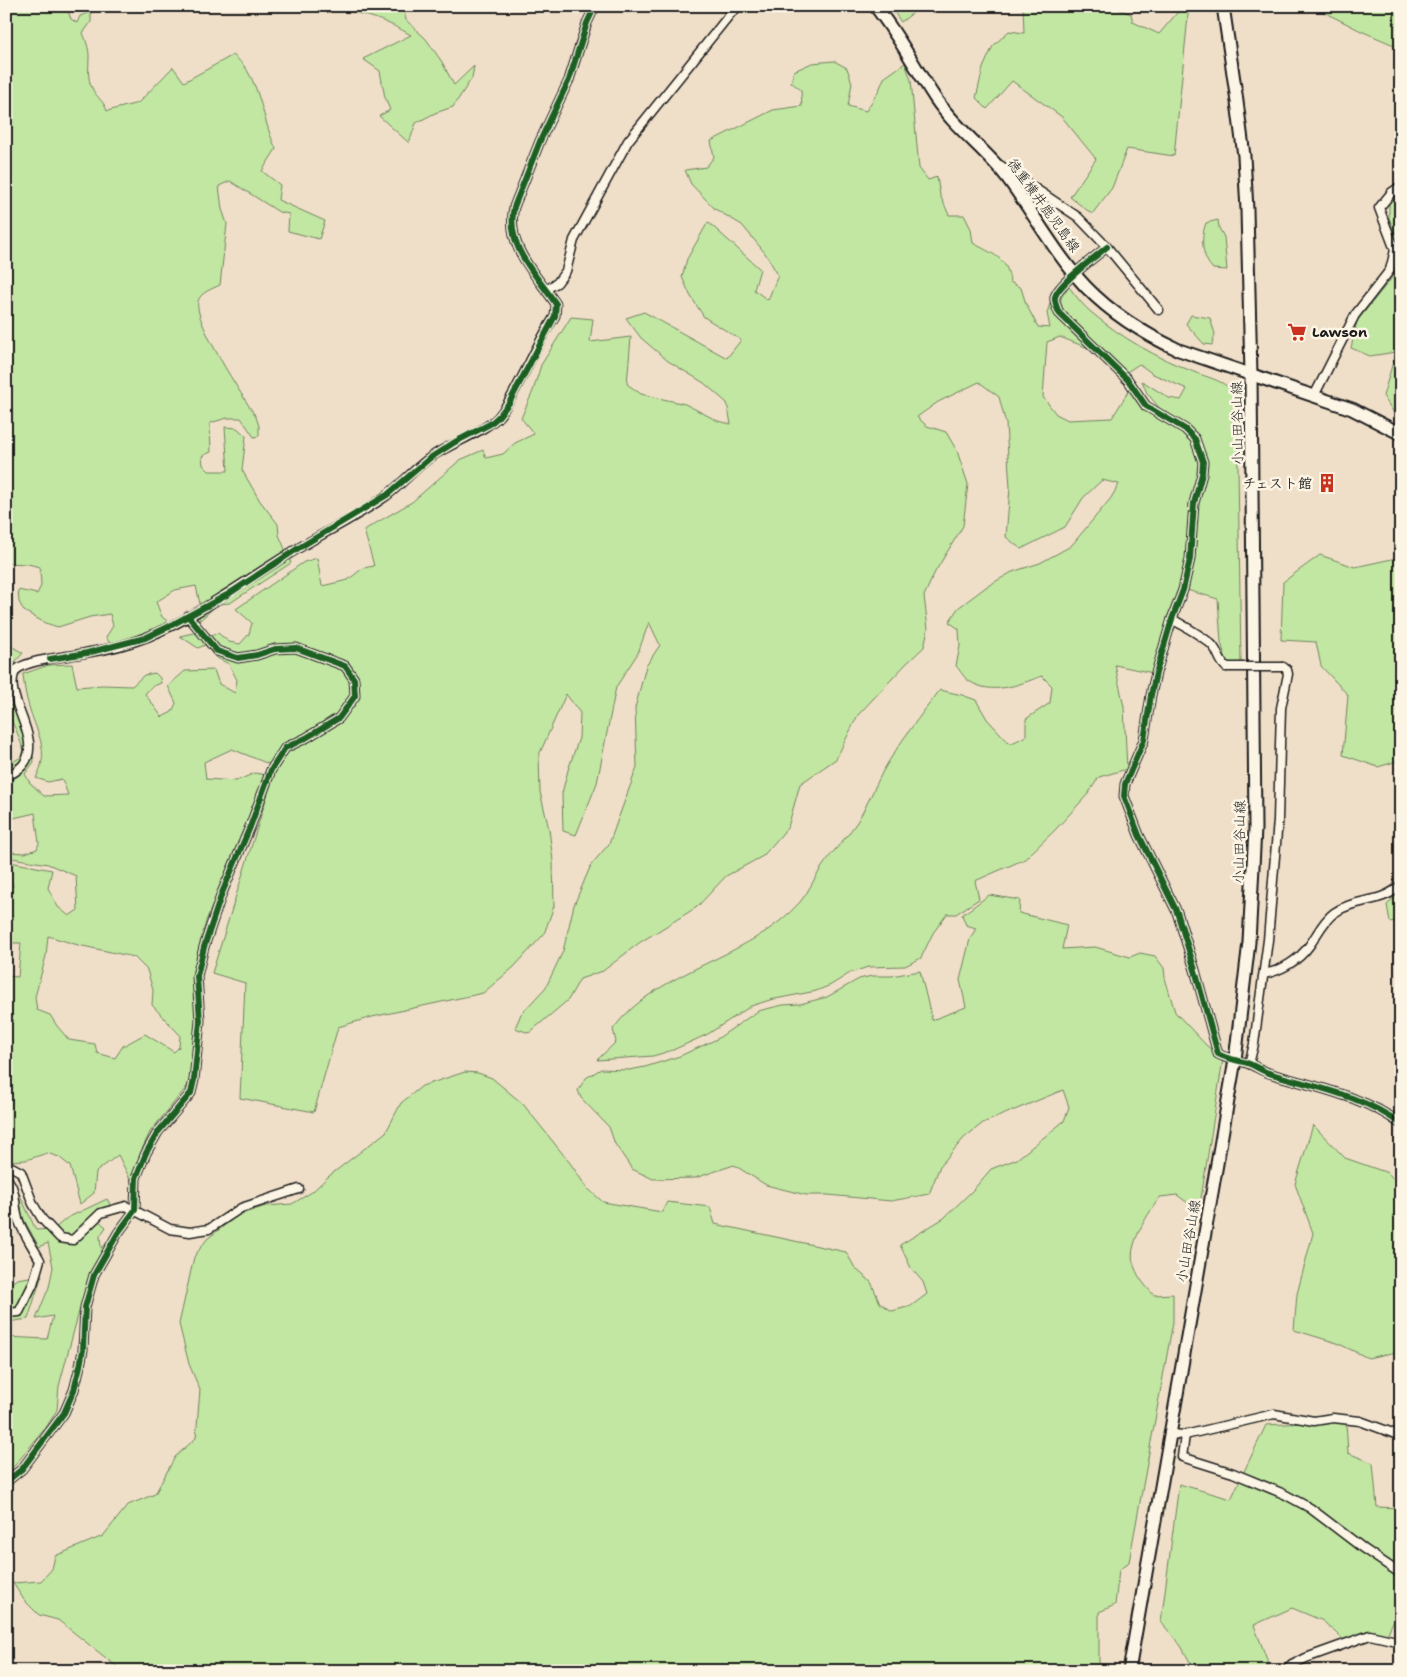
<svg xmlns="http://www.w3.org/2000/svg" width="1407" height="1677" font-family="'Shantell Sans','Klee One',sans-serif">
	<rect width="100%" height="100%" fill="#f0dfc8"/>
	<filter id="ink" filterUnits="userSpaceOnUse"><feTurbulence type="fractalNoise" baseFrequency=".02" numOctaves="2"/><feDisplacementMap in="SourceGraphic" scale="10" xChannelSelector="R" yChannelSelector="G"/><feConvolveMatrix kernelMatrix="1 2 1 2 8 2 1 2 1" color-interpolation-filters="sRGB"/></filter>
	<g filter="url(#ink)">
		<!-- green -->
		<g fill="#c2e7a2" stroke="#6f825f" fill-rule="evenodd">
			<path d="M6,6h60l5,13 6,4 3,-7 11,-4v10l-8,11c3,7 6,16 6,23 0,10 -2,23 3,32 4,9 12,13 15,23l31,-8 35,-36 11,15 49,-27c5,4 10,9 14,15 14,22 17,54 29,79l-14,22 18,14 -2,15 47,21 -6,18 -31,-8 1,-17 -10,-2 -49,-31 -11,5 3,23 5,15 -7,61c-8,4 -19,7 -22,16 -5,21 45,95 58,116l3,9v10l-5,1 -13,-19h-14l-17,5 1,29 -9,4 1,9 6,6h19l-3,-44 12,1 9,8 -4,34 18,31 18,23 1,11 12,28 -61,40 -12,1 -19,17 1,-17 -4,-18 -21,4 -19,12 6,15 15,11 -26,13 -36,11 -9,-15 7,-11 -3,-12 -20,3 -32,10 -13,-4 -21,-12 -5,-9 -1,-12 19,4 4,-8 -1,-19 -12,-3 -22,-1v-138l5,-12 -1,-14 -4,-2z"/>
			<path d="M336,6h67l3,14 20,19 16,23 12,23 20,-19 -2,12 -19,29 -18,6 -19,10 -7,20 -30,-27 11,-6 -5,-12 -5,-27 -17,-12 48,-24c-26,-15 -45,-21 -74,-26z"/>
			<path d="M890,6h32l-21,16z"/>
			<path d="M1023,6h95l2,4 11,4 2,8 26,12 24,-28h6l-15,150 -47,-7 -15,39 -20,26 -22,-17 26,-38 -34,-42 -50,-36 -25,28 -11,-11 7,-30 10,-22 16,-15 15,2z"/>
			<path d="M1312,6h89v42l-40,-17z"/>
			<path d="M834,61l13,7 5,15 -4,23 18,5 13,-21 5,-12 21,-15 6,17 8,88 9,12 9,-3 3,18 9,20h15l7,14 2,14c19,11 35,14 37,39l11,6 5,16 12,23 12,1 -3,-15 3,-10 11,13 37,36 -38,-15 -13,5 -4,55 13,17 12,6 44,-2 21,-34 22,29 5,-4 -13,-16 -5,-12 27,17 12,2 6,-11 -34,-15 -14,-10 -12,8c-13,-12 -63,-52 -66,-68 -2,-7 4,-12 8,-17 7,9 14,19 23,26 30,25 65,45 102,59 17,7 36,9 43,28l4,263 -14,1 -6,-22 -3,-43 -38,-11 -14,36 -13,49 -38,-8 9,42 3,62 -28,8 -11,17 -33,36 -30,29 -50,22 4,18 -23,15h-9l-14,19 -12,25 -16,8 -37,1 -18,6 -19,12 -15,6 -46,9 -19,6 -43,28 -35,16 -20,6 -56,4 19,-18 -3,-13c45,-61 136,-69 187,-127 9,-10 14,-24 22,-35 10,-16 25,-29 35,-45 10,-16 17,-34 26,-51 16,-28 37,-55 57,-81l22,5 14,5 11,19 23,25 16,-8v-17l24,-16 2,-17 -10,-10c-24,9 -50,20 -73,5 -5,-3 -9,-11 -13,-15l4,-20 -1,-17 -10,-7 9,-14 28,-21 26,-15 28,-9 31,-17 40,-48 8,-14 -17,-4 -19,18 -18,29 -44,22 -15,-12 4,-49 -4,-64 -7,-27 -20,-15 -41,20 -21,15 10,9 19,6 11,19 11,33 -5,42 -28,46 -11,24 4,33 -4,18 -19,18 -47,50 -22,44 -36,25 -12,43 -25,29 -37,20 -29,31 -58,36 -36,28 -23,8 -12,21 -39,33 -14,-5 6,-14 25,-27 17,-36 11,-46 17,-40 18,-21 28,-77 -2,-59 11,-42 14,-21 -11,-23 -11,31 -22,34 -19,96 -21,52 -13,-4 -1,-38 6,-23 11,-32 1,-25 -14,-19 -27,61 1,37 9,37 4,32 1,45 -10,28 -30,33 -31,26 -111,24 -34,10 -24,85 -74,-14 5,-115 -33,-10 64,-206 -44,-18 -28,13 2,17 30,2 19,-8 11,2 -60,146 -13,50 6,41 -5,23 -4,48 -40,49 -10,22 -2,29 2,16 -22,-44 -22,17 -2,21 -14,11 -10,-38 -11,-9 -12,-4 -21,7 -18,1 -2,-1v-184l12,1 3,-34h-15v-54l7,-3 -5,-19 2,-5 42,8 -4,18 10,19 11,9 9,-6 -2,-34 -28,-12 -42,-7 3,-5 16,1 12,-4 2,-6 -4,-30 -21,5 -8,7v-59l15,-9 3,-6 -7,-19 -11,-22v-3l12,-4 11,28 5,31 -9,12 5,9 14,13 24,-1 -6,-16 -14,3 -12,-4c14,-26 2,-43 -6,-68 -4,-12 -6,-24 -7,-36l26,-9 23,-1 5,23 25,-2 30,1 12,-11 11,-2 5,5 1,5 -10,4 -6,7 17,23 10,-5 4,-9 -8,-17 17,-15 29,-1 5,14 16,9 2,-13 -8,-16 -14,-7 -10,-12 -7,3 -18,-12 22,-5 7,5 9,-3 11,9 11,2 9,-10 3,-11 -16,-14 68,-47 13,-4 5,28 26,-6 15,-12 11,-2 -10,-36 48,-28 48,-42 23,-10 3,8 17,-4 12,-11 19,-9 -13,-16 12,-27 8,-26 30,-48 22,2 -3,23 41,-5 -4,47 14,10 44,10 33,17 13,3 -4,-21 -23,-20 -36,-22 -27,-23 -15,-20 18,-6 83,46 14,-18 -37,-23 -14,-22 -8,-18 5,-18 21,-37 52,47 -6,21 14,10 10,-25 -13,-22 -23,-28 -27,-16 -24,-25 -6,-14 21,-3 8,-10 -3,-16 62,-31 29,-4 -1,-16 -10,-8 3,-11 18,-8zM48,936l30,9 56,12 13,13 6,20 -1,15 28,30 -1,12 -5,5 -29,-18 -22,12 -8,12 -18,-5 -2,-9 -26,-4 -12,-14 -7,-11 -13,-5 -2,-13 11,-41z"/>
			<path d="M1401,194v55l-12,-31v-15z"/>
			<path d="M1218,220l1,8 5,9 3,33 -14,-1c-11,-11 -13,-31 -7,-46z"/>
			<path d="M1401,257v159l-7,-3 -11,-17 13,-44 -26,4 -19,-8 6,-27 42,-52z"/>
			<path d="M1191,315l19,3 5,16 -3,11 -8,-1 -18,-20z"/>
			<path d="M1320,555l35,12 46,-10v203l-23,7 -35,-12 5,-60 -27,-29 -5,-24 -35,-2 2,-58z"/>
			<path d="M6,643l17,10 -17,19z"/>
			<path d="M1401,890v30l-11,2 -3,-17z"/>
			<path d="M989,895l31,5 -1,13 48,12 -5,24 33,-2 35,10 10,-4 15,3 9,12 1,10 10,34 31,33 17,14 -24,152 -22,-16 -17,2c-10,14 -32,46 -27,65 3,13 12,24 21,33l19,-1v28l-44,240 -10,8 -4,35 -16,7v59h-777l-3,-5 -21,5h-173l-9,-5 -58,-46 -19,-5 -15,-15 -11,-17 28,-2 11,-12 3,-13 48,-20 25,-31 27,-11 20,-37 21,-19 4,-48 -11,-26 -10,-40 15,-67 13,-18 31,-24 28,-9 26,-2 20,-12 17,-16 57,-44 15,-29 21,-17 43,-14 13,1 14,5 31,26 47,59 17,25 16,14 59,10 5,-10 43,5 5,17 131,28 9,16 16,14 9,21 12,8 19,-5 16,-12 -4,-12 -12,-14 -11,-23 44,-27 29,-28 18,-21 26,-10 47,-38 5,-14 -6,-17 -80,33 -19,15 -24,28 -11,28 -38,7 -63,-6h-22l-40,-10 -32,-20 -39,13 -42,1 -21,-10 -17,-25 -6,-17 -28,-29 -3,-8 8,-12 15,-9 28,1 16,-3 35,-11 37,-17 41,-28 25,-6 17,-1 27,-7 32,-18 13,-3h19l29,-5 12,49 34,-13 -6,-27 10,-41 6,-11 -10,-3 -4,-10z"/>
			<path d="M1313,1125l32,33 43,15 13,14v164l-33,7 -31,-15 -43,-13 3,-36 16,-61 -18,-49z"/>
			<path d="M18,1191l18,39 18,-1 13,-11 40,-19 4,7 -12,15 7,6 -6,9 1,12 24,-19 -29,33 -16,46 -21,78 -2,24 -10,16 -41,50v-139l41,2 6,-23 -17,3 13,-32 4,-20 -5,-24 -9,4 -15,-27 -7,-28z"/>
			<path d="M42,1275l-14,44 -20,3 -2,5v-41l11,-7z"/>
			<path d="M1346,1421l2,32 25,10 4,44 24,1v103h-3l-12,26 -38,7 -25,-23 -31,-13 -38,17 15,40 -7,6h-67l-14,-25 -20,-24 18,-138 52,15 35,-74z"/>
		</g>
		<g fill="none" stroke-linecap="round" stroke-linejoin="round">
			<!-- minor casing -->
			<g stroke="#1c1c1c" stroke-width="11">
				<g id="minor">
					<path d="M1000,165l78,52 29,30 52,63"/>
					<path d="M1107,247c-12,10 -49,37 -52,50 -1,5 2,11 4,16l69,67 18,26 39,23 10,10 8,23 -1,12 -8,29 -4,56 -7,31 -11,29 -16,54 -5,22 -7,45 -19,44 -1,12 15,39 38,77 18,58 23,84c9,5 19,6 29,9 9,3 16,9 25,11 43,13 92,22 129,50"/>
					<path d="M546,289l11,-6 9,-12 8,-31 54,-99 103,-128 8,-7"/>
					<path d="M1314,396l41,-81 35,-45 5,-20 -16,-42 13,-16 9,-6"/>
					<path d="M1172,619c13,8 30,16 41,27 6,7 6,15 13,21"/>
					<path d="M6,776c7,-2 12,-6 17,-11 22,-27 -23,-70 -7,-95 13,-11 52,-13 69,-17 19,-3 44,-9 62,-16 52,-21 102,-59 150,-88 30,-18 61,-33 89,-53 16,-12 29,-28 45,-39 18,-13 55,-26 68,-41 9,-11 15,-24 22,-37 11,-21 21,-43 34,-63l1,-12c-20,-30 -51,-57 -42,-97l26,-66 29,-61 18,-57 8,-17"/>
					<path d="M1264,974c17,-3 35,-14 45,-28 8,-11 14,-25 25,-33 20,-15 48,-9 67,-28"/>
					<path d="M1249,1064l5,-20 14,-104 10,-120 3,-112 7,-34 -1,-4 -4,-3"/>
					<path d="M6,1164l15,8 12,32 9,15 18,19 13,2 28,-27 25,-7 44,23 20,3 19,-3 32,-21 58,-19"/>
					<path d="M6,1178c11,10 8,28 12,41 5,14 15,28 22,41l-7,24 -14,28 -13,1"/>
					<path d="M1170,1434l15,1 89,-21 40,7 19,-3 27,3 41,15"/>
					<path d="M1185,1435l-3,22 51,16 51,21 26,14 54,41 37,25"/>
					<path d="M6,1482l16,-13 42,-56 10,-23 6,-24 3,-16 2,-43 9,-32 24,-42 17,-23 1,-32 10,-25 12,-21 33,-39 3,-13 6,-59 -3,-45 7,-29 18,-54 28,-66 21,-57 14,-22 21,-10 33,-20 16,-22 -1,-17 -9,-13 -49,-18 -21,1 -18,6 -19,3 -21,-7 -29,-35"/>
					<path d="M1285,1671l7,-6 14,-7 64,-23 31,7"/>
				</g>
			</g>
			<!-- secondary casing -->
			<g stroke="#1c1c1c" stroke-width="15">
				<g id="secondary">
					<path d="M875,6c23,28 40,62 60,92 20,30 49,50 71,78 27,36 49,78 80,111 26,27 58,47 93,63l173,59 49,25"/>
					<path d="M1129,1671l106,-611 14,-118 6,-113 -4,-454 -4,-165 -3,-54 -8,-62 -13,-88"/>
				</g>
			</g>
			<!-- minor -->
			<use href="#minor" stroke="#fcf5e5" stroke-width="8"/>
			<!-- secondary -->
			<use href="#secondary" stroke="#fcf5e5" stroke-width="11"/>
			<!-- minor-bridge casing -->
			<g stroke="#1c1c1c" stroke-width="11" stroke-linecap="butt">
				<path id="minor-bridge" d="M1226,667h57"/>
			</g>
			<!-- minor-bridge -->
			<use href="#minor-bridge" stroke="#fcf5e5" stroke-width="8"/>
			<!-- cycleway casing -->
			<g stroke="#fcf5e5" stroke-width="9">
				<g id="cycleway">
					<path d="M1107,247c-12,10 -49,37 -52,50 -1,5 2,11 4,16l69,67 18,26 39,23 10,10 8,23 -1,12 -8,29 -4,56 -7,31 -11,29 -16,54 -5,22 -7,45 -19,44 -1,12 15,39 38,77 18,58 23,84c9,5 19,6 29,9 9,3 16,9 25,11 43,13 92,22 129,50"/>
					<path d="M50,659l37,-6 58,-15 23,-11 59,-32 70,-46 90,-54 43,-37 25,-16 35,-18 8,-7 11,-14 46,-87 1,-12c-20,-30 -51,-57 -42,-97l26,-66 29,-61 18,-57 8,-17"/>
					<path d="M6,1482l16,-13 42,-56 10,-23 6,-24 3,-16 2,-43 9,-32 24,-42 17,-23 1,-32 10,-25 12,-21 33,-39 3,-13 6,-59 -3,-45 7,-29 18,-54 28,-66 21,-57 14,-22 21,-10 33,-20 16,-22 -1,-17 -9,-13 -49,-18 -21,1 -18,6 -19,3 -21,-7 -29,-35"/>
				</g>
			</g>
			<!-- cycleway -->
			<use href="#cycleway" stroke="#1b5e20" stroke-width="6"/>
		</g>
	</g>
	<!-- icons -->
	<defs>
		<g id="supermarket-bare" transform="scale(1.5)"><path d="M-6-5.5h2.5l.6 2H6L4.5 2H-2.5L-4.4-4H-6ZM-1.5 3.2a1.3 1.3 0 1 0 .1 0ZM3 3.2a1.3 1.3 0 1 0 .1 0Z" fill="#c8321e" stroke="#fcf5e5" stroke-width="2.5" paint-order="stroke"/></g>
		<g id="building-bare" transform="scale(1.5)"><path d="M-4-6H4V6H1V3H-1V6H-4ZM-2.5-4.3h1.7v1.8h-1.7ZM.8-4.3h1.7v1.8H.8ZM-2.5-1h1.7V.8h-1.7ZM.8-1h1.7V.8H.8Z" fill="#c8321e" stroke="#fcf5e5" stroke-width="2.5" paint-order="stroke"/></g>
	</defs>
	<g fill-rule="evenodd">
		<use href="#supermarket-bare" x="1297" y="332"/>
		<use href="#building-bare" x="1327" y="483"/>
	</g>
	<g text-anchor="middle" stroke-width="5" stroke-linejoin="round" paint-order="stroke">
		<!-- street labels -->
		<g font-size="14" fill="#1c1c1c" stroke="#fcf5e5">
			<text transform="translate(1044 205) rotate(54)" y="5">徳重横井鹿児島線</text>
			<text transform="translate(1237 423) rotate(-91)" y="5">小山田谷山線</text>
			<text transform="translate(1239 842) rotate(-89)" y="5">小山田谷山線</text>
			<text transform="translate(1188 1241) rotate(-80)" y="5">小山田谷山線</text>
		</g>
		<!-- poi labels -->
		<g font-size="14" font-weight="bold" fill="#1c1c1c" stroke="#fcf5e5" text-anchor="start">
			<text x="1312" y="337">Lawson</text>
			<text x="1312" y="488" text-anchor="end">チェスト館</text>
		</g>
	</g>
	<!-- margin -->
	<rect width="1407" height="1677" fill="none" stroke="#fcf5e5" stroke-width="25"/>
	<rect x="12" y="12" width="1382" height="1652" fill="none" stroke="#1c1c1c" stroke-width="2" filter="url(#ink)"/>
</svg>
